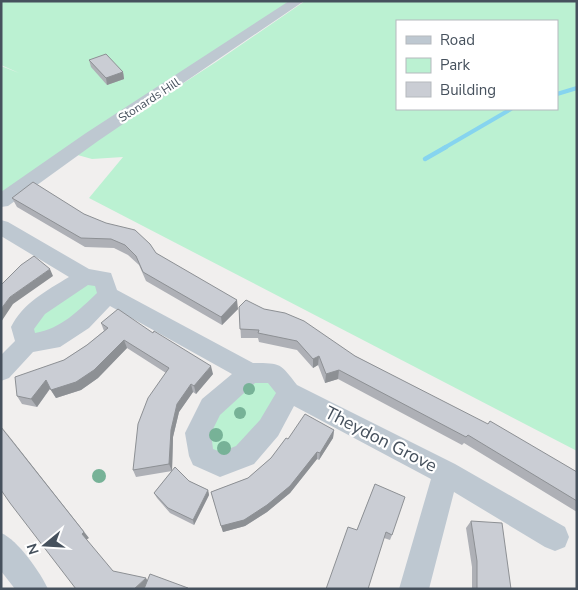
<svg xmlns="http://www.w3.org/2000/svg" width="578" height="590" font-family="'Nunito Sans',sans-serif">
	<rect width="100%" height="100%" fill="#f1efee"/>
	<!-- green -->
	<g fill="#bbf1d2" fill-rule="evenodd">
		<path d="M1,1h293l-293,199v-134l18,7 -18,-8z"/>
		<path d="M305,1h272v450l-488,-253 34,-41 -31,2 -18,-5 142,-92zM397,21h160v88h-160z"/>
		<path d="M84,280l18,6 -10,22 -60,33 -1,-19z"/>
		<path d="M265,377l12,12v9l-26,41 -33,17 -10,-11 6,-23 29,-37z"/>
	</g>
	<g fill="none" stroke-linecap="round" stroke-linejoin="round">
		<!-- stream-far1 -->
		<g stroke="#86d4ef" stroke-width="4">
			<path d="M557,94l20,-6"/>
			<path d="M444,148l67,-39"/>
		</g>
		<!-- stream -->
		<path stroke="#86d4ef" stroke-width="4.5" d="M425,159l21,-12"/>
		<!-- minor -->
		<g fill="#bec8d1" fill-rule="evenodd">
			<path d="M289,1h15l-206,140 -90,65 -7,1v-15l85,-59z"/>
			<path d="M1,220l7,2 81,47 22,4 6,17 136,73c28,0 27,0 44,22l158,79 110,63 4,10 -4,10 -10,4 -10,-4 -91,-55 -25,97h-30l32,-110 -137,-73 -16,30 -24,28 -34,13 -27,-12 -4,-9 -4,-23 17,-34 30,-25 -122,-68 -21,22 -29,19 -27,5 -24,26 -8,3v-26l14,-14 -4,-14c12,-24 35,-36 58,-50l-68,-41zM88,285l7,1 2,7c-18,17 -36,36 -62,40l-1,-4 11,-15zM255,383h13l8,10 -16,27 -24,26 -15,6 -8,-3 -2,-16 9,-18z"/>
			<path d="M1,533c17,7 39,39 47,56h-33l-14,-18z"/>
		</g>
	</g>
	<!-- trees -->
	<g fill="#77b297">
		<circle cx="249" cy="389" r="6"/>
		<circle cx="240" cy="413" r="6"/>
		<circle cx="216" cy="435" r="7"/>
		<circle cx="224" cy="448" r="7"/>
		<circle cx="99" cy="476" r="7"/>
	</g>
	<!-- wall -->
	<g fill="#aeb0b6">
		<path d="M89,60l34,12 1,7 -17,6 -16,-18z"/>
		<path d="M12,198l72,16 72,39 82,56 -16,16 -76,-44 -7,-16 -11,-10 -14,-7 -29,-1 -68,-40z"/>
		<path d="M239,307l116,49 222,116v40l-113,-69 -2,2 -124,-66 -13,4 -7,-18 -5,3 -16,-18 -38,-8 -1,-4h-17z"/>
		<path d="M101,323l112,51 -17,20 -3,-2 -14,20 -6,25 -1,34 17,10 19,9 1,5 -15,30 -24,-12 -13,-15 -3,-5 18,-22 -36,6 -3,-7 33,-97 -39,-25 -29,30 -17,12 -25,8 -6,-9 -13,18 -15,-3 -5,-8 47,-36 23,-15 17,-14z"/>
		<path d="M334,430l-1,8 -14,22 -2,-1 -27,34 -23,19 -22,14 -22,6 -12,-40 37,-14 23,-20 17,-19z"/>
		<path d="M375,484l17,51 -2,5 -6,-2 -27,-8z"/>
		<path d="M471,521l40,68h-39v-22l-6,-39z"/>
	</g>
	<!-- shaded-wall -->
	<g fill="#8d9094">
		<path d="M123,72l1,7 -17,6 -1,-7z"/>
		<path d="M50,269l3,7 -40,28 -12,18v-13l9,-12z"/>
		<path d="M237,300l1,9 -16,16 -1,-8z"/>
		<path d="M124,340l3,8 -29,30 -17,12 -25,8 -5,-8z"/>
		<path d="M319,356l-1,9 -5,3v-9z"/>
		<path d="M211,366l2,8 -17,20 -2,-8z"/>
		<path d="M339,370l-1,9 -13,4 1,-9z"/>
		<path d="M46,380l5,7 -14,20 -6,-8z"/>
		<path d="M191,384l2,8 -14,20 -6,25 -1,34 -3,-7 2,-34 6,-26z"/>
		<path d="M1,426l88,112 -3,2 -4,-6z"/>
		<path d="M334,430l-1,8 -14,22 1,-7z"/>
		<path d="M317,452v7l-27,34 -23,19 -22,14 -22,6 -2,-6z"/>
		<path d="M208,490l1,5 -15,30 -1,-5z"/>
		<path d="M146,578l3,5 -6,6h-9z"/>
	</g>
	<!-- building -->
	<g fill="#cacdd4" stroke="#8d9094">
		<path d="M106,54l17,18 -17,6 -17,-18z"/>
		<path d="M33,182l51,32 22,9 29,7 15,14 6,9 81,47 -16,17 -78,-45 -7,-16 -11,-11 -14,-6 -30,-1 -69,-40z"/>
		<path d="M34,256l16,13 -40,28 -9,12v-24l20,-20z"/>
		<path d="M246,300l18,9 21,4 19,8 51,35 133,68 2,-3 87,51v29l-109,-66 -2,2 -127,-67 -13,4 -7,-18 -6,3 -16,-18 -39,-8 1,-3 -19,-1 -1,-22z"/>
		<path d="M118,309l35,24 1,-2 57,35 -17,20 -3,-2 -14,20 -6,26 -2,34 -36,6 5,-46 10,-26 21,-30 -45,-28 -30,30 -18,12 -25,8 -5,-10 -15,19 -14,-3 -2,-19 49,-17 23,-15 21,-17 -7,-5z"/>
		<path d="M305,414l29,16 -14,23 -3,-1 -27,34 -23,19 -23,15 -23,6 -10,-34 37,-14 23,-20 15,-20 2,1z"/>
		<path d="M1,427l83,105 -2,2 31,37 33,7 -12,11h-58l-66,-86 -9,-13z"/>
		<path d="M175,467l14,14 19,9 -15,30 -25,-12 -14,-15z"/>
		<path d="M375,484l30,13 -13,38 -6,-3 -18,57h-42l22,-62 9,3z"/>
		<path d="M471,521l31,2 9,66h-34v-28z"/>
		<path d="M150,574l38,14 1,1h-45z"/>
	</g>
	<g text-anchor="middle" stroke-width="4.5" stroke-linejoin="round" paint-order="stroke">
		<!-- far-street labels -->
		<g font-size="12" fill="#46515d" stroke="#fff">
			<text transform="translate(149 100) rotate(-33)" y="4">Stonards Hill</text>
		</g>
		<!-- near-street labels -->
		<g font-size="18" fill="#46515d" stroke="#fff">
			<text transform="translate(381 439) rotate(27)" y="6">Theydon Grove</text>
		</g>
	</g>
	<!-- border -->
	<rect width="578" height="590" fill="none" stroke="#46515d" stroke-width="5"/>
	<!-- legend -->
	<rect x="396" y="20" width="162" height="90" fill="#ffffff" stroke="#b5b9be"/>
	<rect x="406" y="36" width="25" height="8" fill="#bec8d1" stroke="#b5b9be"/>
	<text x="440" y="45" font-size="15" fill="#46515d">Road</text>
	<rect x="406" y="58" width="25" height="15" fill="#bbf1d2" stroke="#b5b9be"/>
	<text x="440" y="70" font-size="15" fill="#46515d">Park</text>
	<rect x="406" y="82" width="25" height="15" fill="#cacdd4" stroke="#b5b9be"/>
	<text x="440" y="95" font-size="15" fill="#46515d">Building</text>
	<!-- north arrow -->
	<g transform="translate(45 545) rotate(252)" stroke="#ffffff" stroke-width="4" paint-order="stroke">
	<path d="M0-4L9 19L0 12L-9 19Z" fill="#46515d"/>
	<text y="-8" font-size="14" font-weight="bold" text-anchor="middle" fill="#46515d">N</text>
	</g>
</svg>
